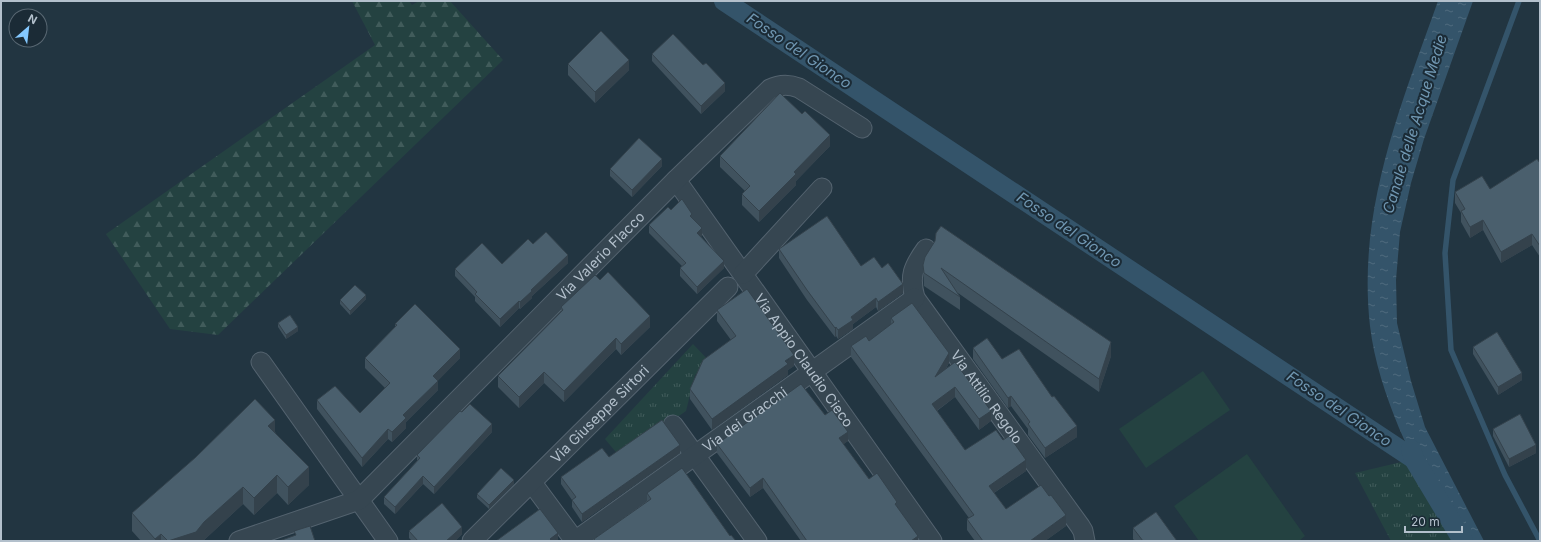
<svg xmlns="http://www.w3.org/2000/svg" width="1541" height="542" font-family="Inter,sans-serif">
	<defs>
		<pattern id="grass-tufts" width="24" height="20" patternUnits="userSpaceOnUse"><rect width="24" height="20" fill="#244241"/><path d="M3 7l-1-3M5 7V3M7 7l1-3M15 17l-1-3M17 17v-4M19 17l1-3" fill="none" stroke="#415c5b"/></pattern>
		<pattern id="forest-firs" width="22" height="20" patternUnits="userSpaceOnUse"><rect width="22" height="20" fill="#244241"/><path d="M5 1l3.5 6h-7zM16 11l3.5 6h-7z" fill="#415c5b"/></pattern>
		<pattern id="water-ripples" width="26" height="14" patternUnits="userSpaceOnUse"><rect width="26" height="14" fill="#34546a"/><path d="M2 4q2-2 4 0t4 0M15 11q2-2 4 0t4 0" fill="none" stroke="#4f6b7e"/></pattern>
	</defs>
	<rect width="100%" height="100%" fill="#223541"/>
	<!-- grass -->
	<g fill="url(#grass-tufts)">
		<path d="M693,344l18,19 -16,12 -9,36 -66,46 -15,-18z"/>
		<path d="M1414,459v1l49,81h-72l-36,-68z"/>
	</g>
	<!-- forest -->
	<path fill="url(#forest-firs)" d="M352,1h57l3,4 7,-4h31l53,59 -285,275 -48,-6 -64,-95 269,-189z"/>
	<!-- pitch -->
	<g fill="#244241">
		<path d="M1203,371l27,39 -84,58 -27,-39z"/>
		<path d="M1247,454l58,82 -6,5h-100l-25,-35z"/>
	</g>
	<!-- water -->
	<path fill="url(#water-ripples)" d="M1438,1h35l-49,138 -13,44 -11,49 -4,48 1,43 14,58 14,46 59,114h-21c-22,-37 -47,-73 -64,-113 -13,-32 -25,-67 -29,-102 -13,-116 30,-218 68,-325z"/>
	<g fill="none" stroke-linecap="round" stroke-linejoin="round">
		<!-- stream -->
		<path stroke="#34546a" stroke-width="5.5" d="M1519,1l-66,179 -8,73 6,97 54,125 35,66"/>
		<!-- canal -->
		<g stroke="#34546a" stroke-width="20">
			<path d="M724,1l690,458"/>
			<path d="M1411,449l3,10 49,82"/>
		</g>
		<!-- minor casing -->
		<g stroke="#54636f" stroke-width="21">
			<g id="minor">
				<path id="s1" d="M676,180l256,361"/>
				<path id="s2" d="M926,249c-13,18 -17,27 -11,49l165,228 3,5 2,10"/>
				<path d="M743,274l79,-86"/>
				<path d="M261,362l127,179"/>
				<path d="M673,425l84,116"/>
				<path id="s3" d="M532,483l43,58 340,-243"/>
				<path id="s4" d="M239,541l120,-41 317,-320 94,-91c10,-5 19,-5 29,-1l63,40"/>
				<path id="s5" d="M472,541l256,-254"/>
			</g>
		</g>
		<!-- minor -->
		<use href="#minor" stroke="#364651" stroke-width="19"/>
	</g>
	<!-- wall -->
	<g fill="#40525e">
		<path d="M652,54l73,37 -24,23 -49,-53z"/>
		<path d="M568,64l61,6 -34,33 -27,-28z"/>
		<path d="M830,146l-34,35v4l-37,37 -17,-17v-11l3,-3 -25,-24v-11z"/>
		<path d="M1540,163v94l-8,-12 -31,18 -18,-33 -13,8 -9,-16v-9l-6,-10v-11l35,-3z"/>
		<path d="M662,166l-30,31 -22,-21v-7z"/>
		<path d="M671,210l21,8 10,17 -1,1 23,32 -27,26 -17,-18v-8l2,-2 -33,-33v-8z"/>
		<path d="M533,244l35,19 -36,33v2l-12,11 -1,-1 -19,19 -25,-26v-4l-20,-21v-7l47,-5z"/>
		<path d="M779,249l82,17 21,2 21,25 -25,18 -2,-4 -23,17v5l-15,10 -2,-3 -1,1 -28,-37 -28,-42z"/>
		<path d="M925,257l186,99 -12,36 -141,-99 2,4v13l-36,-24 -1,-21z"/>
		<path d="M600,280l50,47 -29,28 -5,-6 -52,53 -20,-19 -25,25 -21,-21v-11l63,-64v-5z"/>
		<path d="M366,299l-16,16 -10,-11v-4z"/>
		<path d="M717,310l77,56 -6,4v5l-76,55 -22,-31v-10l41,-49 -14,-19z"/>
		<path d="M891,318l58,45 -3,6 45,52 -12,9 -24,-33 -18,14 28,39 38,-10 23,31 -32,22 12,16 60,17 -21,15h-70l-8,-11v-11l2,-1 -118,-161v-11l18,-5 22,-16z"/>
		<path d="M278,323l20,8 -12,8 -8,-12z"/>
		<path d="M395,324l65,34 -23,23 1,9 -32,32v6l-14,14 -4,-3 -26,28 -45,-58v-9l43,13 25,-25 -20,-20v-10l30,-31z"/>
		<path d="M1473,347l49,33 -24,15 -25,-41z"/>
		<path d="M973,348l29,11 75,78 -32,21 -17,-23v-6l-17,-23 -3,2 -35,-49z"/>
		<path d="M462,412l30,20 -58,62 -11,-10 -28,30 -11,-10v-7l33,-36v-6z"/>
		<path d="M825,415l23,26 -5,3 26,35 28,28 21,34h-117l-38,-53 -13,9 -33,-44v-9z"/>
		<path d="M1493,429l43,24 -27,14 -16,-31z"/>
		<path d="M275,432l34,53 -21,20 -11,-12 -23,22 -11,-11 -40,37h-62l-9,-10v-18z"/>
		<path d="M680,453l-98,69 -10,-15v-7l-11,-16v-7l48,-20z"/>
		<path d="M514,484l-25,25 -12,-11v-4z"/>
		<path d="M647,493l83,43 6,5h-142v-2l53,-37z"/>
		<path d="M1133,528l44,13h-42l-2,-2z"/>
		<path d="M409,531l53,3 -7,7h-43l-3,-3z"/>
	</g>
	<!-- shaded-wall -->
	<g fill="#34424c">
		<path d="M629,60v10l-34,33v-11z"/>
		<path d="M725,83v8l-24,23v-8z"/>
		<path d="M830,135v11l-34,35v4l-37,37v-11l35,-39z"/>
		<path d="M662,159v7l-30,31v-7z"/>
		<path d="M1483,220v10l-13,8v-11z"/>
		<path d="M702,228v7l-5,5v-7z"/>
		<path d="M1532,234v11l-31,18v-11z"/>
		<path d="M568,255v8l-36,33v2l-12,11v-7l11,-12z"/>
		<path d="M724,261v7l-27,26v-7z"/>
		<path d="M903,284v9l-25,18v-9z"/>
		<path d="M366,295v4l-16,16v-4z"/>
		<path d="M876,298v9l-23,17v5l-15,10v-9l13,-13z"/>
		<path d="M519,301v7l-19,19v-8z"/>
		<path d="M650,316v11l-29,28v-11z"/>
		<path d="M298,327v4l-12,8v-4z"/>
		<path d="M836,327v9l-1,1v-9z"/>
		<path d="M616,338v11l-52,53v-11z"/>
		<path d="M1111,342v14l-12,36v-13z"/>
		<path d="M460,349v9l-27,28v-10z"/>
		<path d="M949,353v10l-14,24v-10z"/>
		<path d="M794,355v11l-6,4v5l-76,55v-11z"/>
		<path d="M544,372v11l-25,25v-11z"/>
		<path d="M1522,373v7l-24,15v-8z"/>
		<path d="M438,381v9l-32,32v6l-14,14v-10l11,-17z"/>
		<path d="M955,387v10l-23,17v-10z"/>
		<path d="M1011,396v10l-3,2v-10z"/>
		<path d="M991,411v10l-12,9v-11z"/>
		<path d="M275,420v17l-7,-11z"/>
		<path d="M492,424v8l-58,62v-7z"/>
		<path d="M1077,426v11l-32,21v-10z"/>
		<path d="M388,429v10l-26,28v-9z"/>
		<path d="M848,432v9l-9,7v-10z"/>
		<path d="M680,445v8l-98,69v-8z"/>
		<path d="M1536,445v8l-27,14v-8z"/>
		<path d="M1026,460v11l-37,25v-10z"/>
		<path d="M309,467v18l-21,20v-18z"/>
		<path d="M277,475v18l-23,22v-17z"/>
		<path d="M423,476v8l-28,30v-7z"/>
		<path d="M763,478v10l-13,9v-9z"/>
		<path d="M514,480v4l-25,25v-4z"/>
		<path d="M243,487v17l-40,37h-35l36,-19z"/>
		<path d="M1066,515v11l-21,15h-15z"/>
		<path d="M462,527v7l-7,7h-9z"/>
		<path d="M558,533v8h-8v-2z"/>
		<path d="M161,534v7h-6v-2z"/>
		<path d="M918,536v5h-7z"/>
	</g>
	<!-- building -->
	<g fill="#4a5f6d" stroke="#34424c">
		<path d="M601,31l28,29 -34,32 -27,-28z"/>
		<path d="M673,34l30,31 3,-2 19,20 -24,23 -49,-52z"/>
		<path d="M780,93l22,21 3,-3 25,24 -36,37 2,2 -37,37 -17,-17 8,-8 -30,-30z"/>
		<path d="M639,138l23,21 -30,31 -22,-21z"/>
		<path d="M1537,159l3,4v83l-8,-12 -31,18 -18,-32 -13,7 -9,-16 4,-2 -10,-17 27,-16 8,13z"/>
		<path d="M682,199l10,15 -2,2 12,12 -5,5 27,28 -27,26 -17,-19 6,-5 -37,-38 19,-18 3,3z"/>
		<path d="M827,216l34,50 13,-9 8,11 6,-5 15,21 -25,18 -2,-4 -25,19 2,3 -15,10 -2,-3 -1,1 -28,-38 -28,-41z"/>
		<path d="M941,226l170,116 -12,37 -158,-111 19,29 -36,-24 -1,-8 2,-8 10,-16 1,-8z"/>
		<path d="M546,232l22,23 -37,35 1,1 -12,11 -1,-1 -19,18 -25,-25 2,-2 -22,-23 27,-26 20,21 26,-25 5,5z"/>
		<path d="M608,272l42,44 -29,28 -5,-6 -52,53 -20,-19 -25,25 -21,-21 65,-66 -2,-3 34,-32 5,5z"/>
		<path d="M355,285l11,10 -16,16 -10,-11z"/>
		<path d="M747,289l47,66 -9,6 3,3 -76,55 -22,-30 13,-29 33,-24 -19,-26z"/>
		<path d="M912,303l37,50 -14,24 20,-15 36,49 -12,8 -24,-32 -23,17 33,46 31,-20 7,10 6,-4 17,24 -37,26 17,23 35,-24 8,11 2,-1 15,20 -36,26h-47l-16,-22 7,-4 -123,-169 15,-10 3,5 25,-19 -3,-4z"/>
		<path d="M415,304l45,45 -27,27 5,5 -35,34 3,3 -14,14 -4,-3 -26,29 -45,-58 18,-14 25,27 30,-30 -25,-25 32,-33 -2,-1z"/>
		<path d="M290,315l8,12 -12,8 -8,-12z"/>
		<path d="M1497,332l25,41 -24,14 -25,-40z"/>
		<path d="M987,338l15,21 17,-10 33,48 2,-1 23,30 -32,22 -17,-24 2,-2 -19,-26 -3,2 -35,-50z"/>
		<path d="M801,384l24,31 7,-5 16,22 -9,6 30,41 8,-6 20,29 -2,2 23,32 -7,5h-104l-44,-63 -13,10 -33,-44z"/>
		<path d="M255,399l20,21 -7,6 41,41 -21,20 -11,-12 -23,23 -11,-11 -39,35 -8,10 -28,9 -7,-7 -6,5 -23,-26 64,-56z"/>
		<path d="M470,404l22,20 -58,63 -11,-11 -28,31 -11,-10 36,-39 -3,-3 43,-44 2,1z"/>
		<path d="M1520,414l16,31 -27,14 -16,-30z"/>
		<path d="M662,420l18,25 -98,69 -10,-14 4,-3 -15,-20 41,-29 7,9z"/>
		<path d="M501,468l13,12 -25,25 -12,-11z"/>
		<path d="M682,468l48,68 1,-1 5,6h-141l-1,-2 57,-40 -4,-6z"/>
		<path d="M442,503l20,24 -16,14h-28l-9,-10z"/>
		<path d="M540,509l18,24 -8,6 2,2h-56z"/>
		<path d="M1156,512l21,29h-34l-10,-13z"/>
		<path d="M310,526l5,15h-36l17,-6 -2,-4z"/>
	</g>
	<g text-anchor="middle" stroke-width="4" stroke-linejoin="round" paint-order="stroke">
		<!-- street labels -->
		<g font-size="14" fill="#b3c0cc" stroke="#1b2b36">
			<text dy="5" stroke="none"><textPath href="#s4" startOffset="470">Via Valerio Flacco</textPath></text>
			<text dy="5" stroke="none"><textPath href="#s1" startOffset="221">Via Appio Claudio Cieco</textPath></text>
			<text dy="5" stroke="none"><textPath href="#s2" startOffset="175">Via Attilio Regolo</textPath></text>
			<text dy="5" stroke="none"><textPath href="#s5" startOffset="180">Via Giuseppe Sirtori</textPath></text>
			<text dy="5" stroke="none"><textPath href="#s3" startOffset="281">Via dei Gracchi</textPath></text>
		</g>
		<!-- water labels -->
		<g font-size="15" font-style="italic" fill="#7097b2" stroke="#1b2b36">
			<text transform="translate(799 51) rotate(34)" y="5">Fosso del Gionco</text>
			<text transform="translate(1415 124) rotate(-73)" y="5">Canale delle Acque Medie</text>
			<text transform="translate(1069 230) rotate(34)" y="5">Fosso del Gionco</text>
			<text transform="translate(1339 409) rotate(34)" y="5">Fosso del Gionco</text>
		</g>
	</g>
	<!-- border -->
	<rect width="1541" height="542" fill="none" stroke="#b3c0cc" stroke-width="4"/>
	<!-- north arrow -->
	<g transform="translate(28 28) rotate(28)"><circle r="19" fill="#1b2b36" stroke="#586772"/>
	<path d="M0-3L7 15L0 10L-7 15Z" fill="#84c8ff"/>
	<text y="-6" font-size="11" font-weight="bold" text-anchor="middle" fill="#b3c0cc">N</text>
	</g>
	<!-- scale -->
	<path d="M1405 526v6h57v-6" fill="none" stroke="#b3c0cc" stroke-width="2"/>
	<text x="1411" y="526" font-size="12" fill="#b3c0cc" stroke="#1b2b36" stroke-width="3" paint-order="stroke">20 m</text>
</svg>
